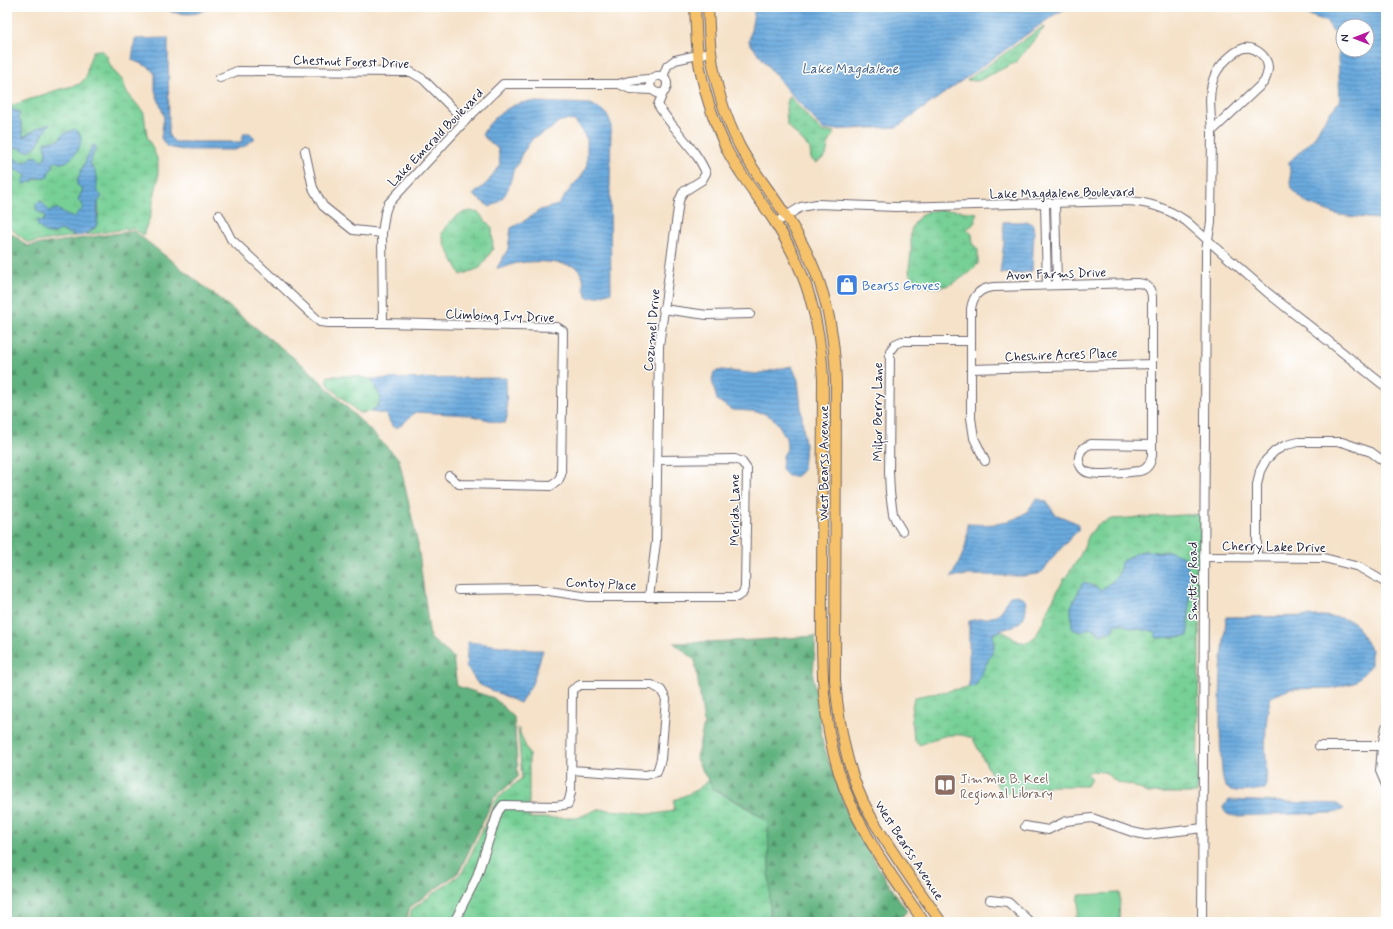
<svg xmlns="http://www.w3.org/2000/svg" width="1393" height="929" font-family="Mynerve,sans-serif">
	<defs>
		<pattern id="forest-firs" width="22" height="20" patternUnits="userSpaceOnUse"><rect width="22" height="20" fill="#61b27f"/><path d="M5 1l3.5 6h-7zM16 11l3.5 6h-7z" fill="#509069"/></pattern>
		<pattern id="wetland-marsh" width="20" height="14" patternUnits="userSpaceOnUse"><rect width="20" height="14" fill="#77d096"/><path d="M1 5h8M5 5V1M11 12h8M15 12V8" fill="none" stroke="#67b282"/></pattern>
		<pattern id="water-rules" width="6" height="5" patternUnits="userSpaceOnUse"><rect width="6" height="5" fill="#6baade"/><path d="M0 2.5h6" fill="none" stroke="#588ab5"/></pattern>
	</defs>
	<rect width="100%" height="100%" fill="#fff"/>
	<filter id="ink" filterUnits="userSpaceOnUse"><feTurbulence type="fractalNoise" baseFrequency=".025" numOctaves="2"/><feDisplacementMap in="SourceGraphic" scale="8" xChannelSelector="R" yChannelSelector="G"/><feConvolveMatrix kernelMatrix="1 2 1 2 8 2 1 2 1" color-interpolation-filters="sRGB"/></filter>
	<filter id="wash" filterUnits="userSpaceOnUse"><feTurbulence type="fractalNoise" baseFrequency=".012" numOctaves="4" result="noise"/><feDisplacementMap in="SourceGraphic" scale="16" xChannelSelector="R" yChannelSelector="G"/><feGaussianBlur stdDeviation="0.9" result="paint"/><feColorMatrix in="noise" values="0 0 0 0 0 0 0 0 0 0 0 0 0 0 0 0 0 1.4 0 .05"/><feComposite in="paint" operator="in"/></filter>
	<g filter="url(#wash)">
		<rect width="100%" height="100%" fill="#f5e2c9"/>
		<!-- forest -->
		<g fill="url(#forest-firs)" stroke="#426a5d">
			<path d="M7,229l20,17 107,-15 175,139 90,89 19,86 12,93 23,19 4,29 37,12 20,19 4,60 -24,21 -35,74 -49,35 -4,15h-399z"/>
			<path d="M816,636l-3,39 10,69 26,75 38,62 20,30 -10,11h-127l-2,-100 -22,-16 -33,-17 -17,-30 8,-35 -9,-64 -21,-17 82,-3z"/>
		</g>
		<!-- wetland -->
		<g fill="url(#wetland-marsh)" stroke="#4c7968" fill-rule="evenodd">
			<path d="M1044,26v2l-28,34 -38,19 -11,-1z"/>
			<path d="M98,50l5,1 4,5 3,9 4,6 9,10 3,10 18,22 3,23 7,15 4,10v18l-8,38 -7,18 -10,-7 -47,7 10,-8 3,-14 -1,-11 -2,-14 1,-11 -7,-14 6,-16 -4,-2c-4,12 -9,24 -15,35l6,9 -5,11 4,3 2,5 -11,10 -16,-9 -8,2 -3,-4 -2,14 -6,5c9,8 12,11 22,4l16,6 -48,7 -21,-18v-53c11,-5 18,1 24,10l6,-4h5l7,-6 6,-12 6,3 5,-1 15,-23 -2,-7 -16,2 -4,6 -13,2v12l-3,7 -24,1 -3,-3 -9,-4v-15h2l7,8 2,-1c15,12 23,-8 28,-19l-13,3 -10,6 -2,-15 -3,-4 2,-5 -13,-6 50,-17 23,-6 6,-7 2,-12 5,-14z"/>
			<path d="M789,96l33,36h13l-7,13 -2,11 -10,7 -5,-4 -1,-10 -23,-24 -1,-17z"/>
			<path d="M953,210l24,3 -2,10 -8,6 5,5 1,10 5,6v14c-14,14 -32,28 -53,22 -5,-1 -10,-3 -13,-7 -6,-8 -1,-18 -1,-27 1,-8 -2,-17 1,-24 3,-7 7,-12 14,-16 6,-3 19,-1 27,-2z"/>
			<path d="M471,211l8,2 13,15 1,21 -13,19 -19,7 -17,-32 -2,-10c7,-13 15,-20 29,-22z"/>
			<path d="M328,376h27l16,3 10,19c-5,13 -10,14 -22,15l-27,-24 -6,-8z"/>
			<path d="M1201,514l-4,279h-49l-17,-8 -13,-2 -14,-11 -12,-1 -5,2 4,6 -4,7h-34l-32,3 -2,4h-18l-28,-54c-17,-9 -36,-2 -53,6l-6,-5 -3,-27 3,-16 61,-11 19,-38 -1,-14c11,-6 14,1 23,6 3,2 7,2 10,3l10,-7 4,-8 10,-23 13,-24 16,-23 10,-23 8,-10 15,-6zM1145,551l11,1h15l19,22 -2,62 -31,2 -3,-7c-8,-1 -15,-1 -22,-3 -7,-2 -9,-5 -16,-4l-4,7 -11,4 -10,-7 -10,4 -9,-3 12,-47 17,8c12,-10 19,-11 20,-28l15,-9z"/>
			<path d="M518,728l11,27v63h48l21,-9 57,5 18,-3 1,-11 19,-8 16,-11 4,8 33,18 22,15 2,100h-361l3,-13 50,-36 35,-74 25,-21z"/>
		</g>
		<!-- garden -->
		<path fill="#77d096" stroke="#4c7968" d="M1120,893l-1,29h-44v-6l3,-1 1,-20z"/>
		<!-- water -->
		<g fill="url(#water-rules)" stroke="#46668c" fill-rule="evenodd">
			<path d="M171,7h36l-1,2c-10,7 -23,5 -35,3z"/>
			<path d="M755,7h314l-15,8 -157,112 -73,3 -36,-39 -39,-49z"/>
			<path d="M1289,7h97v213l-47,-5 -31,-11 -16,-14 -3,-28 25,-24 8,-15 18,-23 -2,-43 3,-14 -14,-21zM1343,26h24v24h-24z"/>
			<path d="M168,38l1,98 6,6h66l3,-9h6l5,5 -10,8 -10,4h-53l-15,-3 -6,-9 3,-22 -9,-26v-16l-6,-7 -17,-7 3,-21z"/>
			<path d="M534,102l57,2 14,8 6,11 -1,65 1,104 -11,4 -12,2 -4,-9 -1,-12 -6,-10c-19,-5 -39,-7 -59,-4 -7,1 -14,6 -21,5l11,-19 3,-21 13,-7 16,-11 18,-5 16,-21 7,-7 6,-11v-27l-12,-18 -9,-1 -8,2 -7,7 -18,9 -12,17 -4,11 -3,2c-5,18 -6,30 -24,39l-17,-12 15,-13 12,-18 -2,-15 -16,-14c7,-14 23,-28 39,-32 4,-1 9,-1 13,-1z"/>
			<path d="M7,107l13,6 -2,5 3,4 2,15 17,-10 10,-3c-10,9 -14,37 -32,23l-7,2 -2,-9h-2z"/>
			<path d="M75,129c3,3 6,7 6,11 0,8 -11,23 -20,23 -1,0 -5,-2 -6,-2l-2,3v4l-2,1 -2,3 -1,5 -6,1h-5l-11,6 -3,-1 3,-8c-7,-4 -11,-7 -19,-3v-17c12,5 15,12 26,1l5,1 2,3 3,1 3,-7 -1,-12 14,-2 4,-6z"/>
			<path d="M92,145l4,1 -6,17c2,5 7,10 7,15 1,11 -4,10 5,18l-4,6 -1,22c-2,4 -4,5 -7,7 -12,10 -18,2 -30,-1 -11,7 -13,4 -22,-4l-1,-6 7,1 1,-6 -8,-4 -1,-8 5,-2 8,10 8,-2 16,9 10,-10 -1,-5 -4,-3 5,-11 -6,-4c0,-8 9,-24 12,-31 1,-2 2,-6 3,-9z"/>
			<path d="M1027,221l6,4 1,8 -2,38 -15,3 -17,-1 4,-31 -1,-20h18z"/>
			<path d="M792,366l6,14 7,65 -2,25 -6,6h-9l-6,-6 1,-14 4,-7 -1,-11 -6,-11 -7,-9 -10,-5 -13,-2 -18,-1 -15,-10 -5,-20 2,-8 8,-2 34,4z"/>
			<path d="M506,378l1,39 -2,6 -8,-1 -29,-7 -53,-3 -12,12 -7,4 -4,-2 -6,-12 -16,-2 8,-6 3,-8 -10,-19z"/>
			<path d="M1037,499l9,2 9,13 24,10 -1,6 -25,27 -10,14 -5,3 -16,2 -52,-1 -19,2c10,-18 18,-31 16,-53 23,1 38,2 58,-11 5,-3 7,-10 12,-14z"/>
			<path d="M1145,551l11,1h15l13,5 6,17 -2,62 -31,2 -3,-7c-8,-1 -15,-1 -22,-3 -7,-2 -9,-5 -16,-4l-4,7 -6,1 -5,3 -3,-4 -7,-3 -10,4 -9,-3 -1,-22 11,-23 2,-2 17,8c12,-10 19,-11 20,-28l15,-9z"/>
			<path d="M1017,595c6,2 9,4 9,11 0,22 -18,20 -33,28l1,14 -16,33 -3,5 -6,1v-66c12,-4 24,0 33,-11 4,-4 4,-10 8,-14z"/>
			<path d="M1324,616l17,2 13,4 17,28v16l-17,17 -23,5 -41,1 -19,8c-6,21 -6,43 -5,64 0,11 1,18 -1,28 -11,1 -30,6 -39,-2 -8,-7 -6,-99 -5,-115 1,-18 4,-36 5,-55z"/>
			<path d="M468,642l66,8h9l-11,34 -12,19 -42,-19 -12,-18z"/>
			<path d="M1229,800l108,4 7,5 -10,4 -99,3c-8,-1 -10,-2 -12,-9z"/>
		</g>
	</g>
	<g filter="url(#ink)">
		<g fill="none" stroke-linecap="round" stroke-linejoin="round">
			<!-- minor casing -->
			<g stroke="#6c656d" stroke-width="10">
				<g id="minor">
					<path d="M663,77l4,-11 8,-6 36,-8"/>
					<path d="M220,78l17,-7 174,1 12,7 42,42"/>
					<path d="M652,90l-22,-1 -11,-5c10,-4 19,-4 29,-5 4,0 5,-2 9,-3 10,-2 12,8 8,15l-6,3 -7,-4 -2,-5 2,-6"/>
					<path d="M305,151l8,37 10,18 30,24 29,3"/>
					<path d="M1045,203l2,82"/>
					<path d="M1055,203l2,82"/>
					<path d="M219,215l12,24 89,83 8,1h55l174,4 6,4 -2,144 -3,6 -7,5 -92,-2 -10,-8"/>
					<path d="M775,223l26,-16 16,-3 79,3 227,-6c23,0 44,7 63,20l82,72 118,94"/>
					<path d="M663,309l44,6 43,-1"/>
					<path d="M383,323l-1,-90 3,-20 3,-9 77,-83 38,-37h116"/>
					<path d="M971,369l181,-5"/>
					<path d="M985,461l-11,-23 -3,-20v-109c2,-14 9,-21 23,-22l142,-4c10,0 15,4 16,14v158c-1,8 -4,14 -12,16 -12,1 -40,5 -50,2 -8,-1 -12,-9 -11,-16 1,-7 6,-11 12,-13l61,1"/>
					<path d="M902,531l-6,-10 -3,-7 -3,-22 -1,-20 1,-121 5,-7 7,-3h69"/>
					<path d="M1204,557l120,1 35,9 27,16"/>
					<path d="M1257,557v-72l3,-14 6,-11 9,-9 11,-6 13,-3h43l29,10 15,11"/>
					<path d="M458,590l78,-1 53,8h148l5,-3 3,-6 2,-119 -5,-7 -7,-3 -77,1"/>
					<path d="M649,597l7,-55 3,-196 20,-145 4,-9 19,-12 4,-7c-10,-25 -34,-44 -48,-68l5,-12"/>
					<path d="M1386,727l-4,19 -2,25 6,14"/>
					<path d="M1319,746h63"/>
					<path d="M1025,826l23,4 18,-9 26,-3 40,14 14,3 57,-7"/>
					<path d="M990,900l18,2 22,20"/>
					<path d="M454,922l22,-43 22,-67 5,-7 54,1 11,-2 3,-12 1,-102 8,-5h72l9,5 5,9 -5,60 -4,13 -11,3 -75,-5"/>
					<path d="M1202,922l4,-662v-11l5,-26 1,-92 52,-49c2,-4 4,-9 4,-15 -1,-11 -13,-21 -24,-19 -11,3 -25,18 -29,27 -8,17 -4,39 -3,56"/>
				</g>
			</g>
			<!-- major casing -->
			<g stroke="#6c656d" stroke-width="12">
				<g id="major">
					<path d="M695,7c1,16 1,32 3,48 4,32 15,64 28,93 13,27 34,50 50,76 31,48 44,97 47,154 0,66 -1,131 -1,197 0,72 -4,144 22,212 19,50 50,92 80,135"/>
					<path d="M708,7c1,15 1,31 3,45 4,32 14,64 28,93 13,25 32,47 47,71 35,53 48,102 50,166l-1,298c4,46 12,94 35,135 21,37 47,72 71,107"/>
				</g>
			</g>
			<!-- minor -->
			<use href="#minor" stroke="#fff" stroke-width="8"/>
			<!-- major -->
			<use href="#major" stroke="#f5c16b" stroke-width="10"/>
		</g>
	</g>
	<!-- icons -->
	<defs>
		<g id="shop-square" transform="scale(1.15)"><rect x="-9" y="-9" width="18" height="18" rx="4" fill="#3f7fe0" stroke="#fff"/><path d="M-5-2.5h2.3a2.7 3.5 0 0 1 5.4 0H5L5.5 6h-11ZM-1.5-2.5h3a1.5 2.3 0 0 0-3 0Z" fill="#fff"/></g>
		<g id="library-square" transform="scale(1.15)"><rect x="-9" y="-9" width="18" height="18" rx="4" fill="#8d6e63" stroke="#fff"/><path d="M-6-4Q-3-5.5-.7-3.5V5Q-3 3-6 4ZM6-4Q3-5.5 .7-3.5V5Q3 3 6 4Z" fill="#fff"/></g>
	</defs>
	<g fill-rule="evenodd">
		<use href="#shop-square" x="847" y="285"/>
		<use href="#library-square" x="945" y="785"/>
	</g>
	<g text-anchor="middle" stroke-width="3" stroke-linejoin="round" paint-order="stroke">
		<!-- street labels -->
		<g font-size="13" fill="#22223b" stroke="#fff">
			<text transform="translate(351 61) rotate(2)" y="5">Chestnut Forest Drive</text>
			<text transform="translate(435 137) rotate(-46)" y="5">Lake Emerald Boulevard</text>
			<text transform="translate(1062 192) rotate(-1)" y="5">Lake Magdalene Boulevard</text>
			<text transform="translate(1056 273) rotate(-2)" y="5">Avon Farms Drive</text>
			<text transform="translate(500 315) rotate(2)" y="5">Climbing Ivy Drive</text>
			<text transform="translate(651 330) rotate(-85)" y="5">Cozumel Drive</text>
			<text transform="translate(1061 354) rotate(-2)" y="5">Cheshire Acres Place</text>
			<text transform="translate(877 412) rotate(-90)" y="5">Milfor Berry Lane</text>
			<text transform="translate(823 463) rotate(-90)" y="5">West Bearss Avenue</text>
			<text transform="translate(734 510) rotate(-90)" y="5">Merida Lane</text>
			<text transform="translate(1274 546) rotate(1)" y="5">Cherry Lake Drive</text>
			<text transform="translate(1192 581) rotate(-90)" y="5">Smitter Road</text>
			<text transform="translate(601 583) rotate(3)" y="5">Contoy Place</text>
			<text transform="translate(910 850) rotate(57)" y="5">West Bearss Avenue</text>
		</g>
		<!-- shop labels -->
		<g font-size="13" fill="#366cbe" stroke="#fff" text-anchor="start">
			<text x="862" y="290">Bearss Groves</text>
		</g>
		<!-- education labels -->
		<g font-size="13" fill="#785e54" stroke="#fff" text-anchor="start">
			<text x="960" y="783">Jimmie B. Keel<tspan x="960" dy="15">Regional Library</tspan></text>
		</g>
		<!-- water labels -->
		<g font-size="14" font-style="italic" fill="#435f84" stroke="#fff">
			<text x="850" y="73">Lake Magdalene</text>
		</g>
	</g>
	<!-- margin -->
	<rect width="1393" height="929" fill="none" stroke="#fff" stroke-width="24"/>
	<!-- north arrow -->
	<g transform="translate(1355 38) rotate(270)"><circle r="19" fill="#ffffff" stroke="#a7a7b1"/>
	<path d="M0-3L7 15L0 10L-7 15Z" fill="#b5179e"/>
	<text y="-6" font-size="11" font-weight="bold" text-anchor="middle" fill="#22223b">N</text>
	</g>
</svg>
